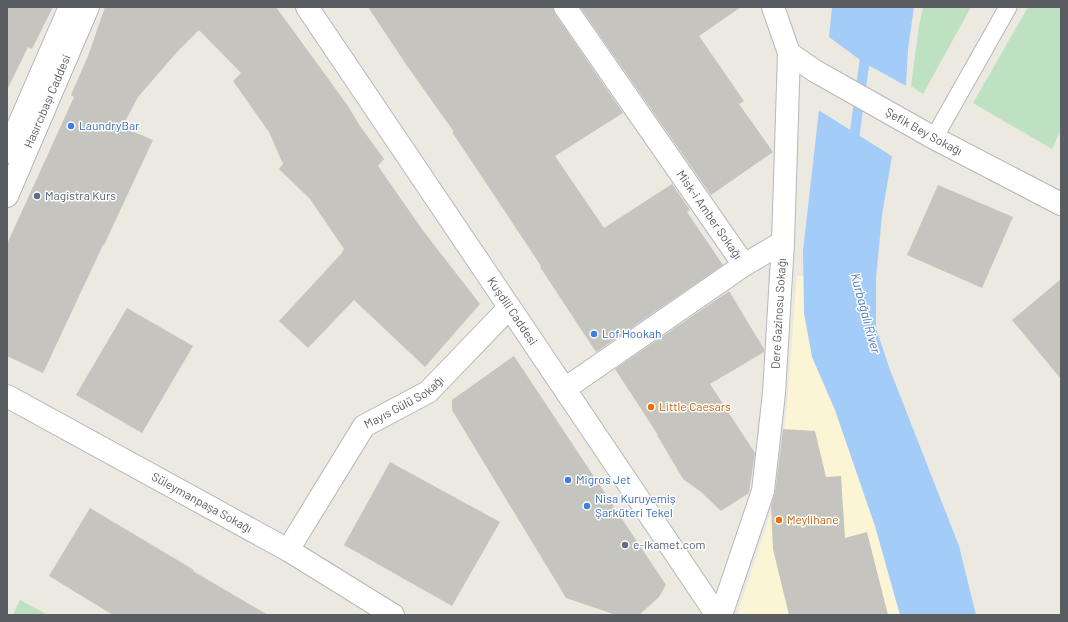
<svg xmlns="http://www.w3.org/2000/svg" width="1068" height="622" font-family="Barlow,sans-serif">
	<rect width="100%" height="100%" fill="#ebe9e0"/>
	<!-- commercial -->
	<path fill="#fbf5d6" d="M797,276h7v37l8,44 23,53 40,116 25,89h-163l40,-121 10,-88z"/>
	<!-- green -->
	<g fill="#bee1c1">
		<path d="M923,7h48l-48,87 -12,-8 8,-60z"/>
		<path d="M1028,7h33v122l-9,20 -79,-46z"/>
		<path d="M20,600l28,15h-35z"/>
	</g>
	<!-- water -->
	<g fill="#a3cdf8">
		<path d="M832,7h82l-6,42 -2,37 -42,-23 -35,-26z"/>
		<path d="M819,110l73,46 -10,59 -6,63v50l14,42 69,176 17,69h-76l-25,-89 -40,-116 -23,-53 -8,-44 -1,-62z"/>
	</g>
	<!-- pier -->
	<g fill="#ebe9e0">
		<path d="M827,36l37,27 42,23 -1,2 -42,-23 -35,-26z"/>
		<path d="M818,108l74,45v3l-75,-47z"/>
	</g>
	<g fill="none" stroke-linecap="round" stroke-linejoin="round">
		<!-- stream -->
		<path stroke="#a3cdf8" stroke-width="10" d="M853,146l13,-95"/>
	</g>
	<!-- building -->
	<g fill="#c6c4be">
		<path d="M7,7h46l-21,42 -4,-2 -21,43z"/>
		<path d="M105,7h171l72,99 12,20 24,33 -6,7 46,66 56,72 -55,63 -71,-67 -46,48 -29,-27 62,-67 3,-5 -34,-50 -31,-30 4,-5 -14,-32 -36,-51 8,-8 -42,-43 -22,22 -39,45 -16,30 31,13 -49,105h-1l-60,128 -36,-17v-112l67,-147 -3,-2 17,-39z"/>
		<path d="M368,7h185l2,7 68,99 -68,43 49,72 68,-44 18,26 -3,2 36,53 -127,87 -56,-85 1,-1 -89,-134h2l-49,-69z"/>
		<path d="M580,7h161l-42,29 45,65 -5,3 34,48 -62,43z"/>
		<path d="M938,185l75,32 -31,71 -75,-33z"/>
		<path d="M1061,279v100l-49,-59z"/>
		<path d="M729,291l35,58v3l-54,32 45,69 -6,40 -28,18 -20,-19 -18,-13 -26,-44h1l-43,-66z"/>
		<path d="M127,308l66,38 -51,87 -66,-38z"/>
		<path d="M514,356l152,229 -7,12 -20,18h-23l-50,-17 -114,-188v-10z"/>
		<path d="M783,429l32,2 11,46 15,-1 4,62 22,-6 21,83h-99l-16,-66 -2,-43 4,-13z"/>
		<path d="M390,462l110,60 -48,84 -108,-61z"/>
		<path d="M90,508l104,62 -1,1 75,44h-155l-64,-39z"/>
	</g>
	<g fill="none" stroke-linecap="round" stroke-linejoin="round">
		<!-- lane casing -->
		<g stroke="#b3b6ba" stroke-width="19">
			<path id="lane" d="M934,138l74,-131"/>
		</g>
		<!-- street casing -->
		<g stroke="#b3b6ba" stroke-width="24">
			<g id="street">
				<path id="s1" d="M565,7l179,258 -178,123"/>
				<path id="s2" d="M789,53l26,18 119,67 127,66"/>
				<path d="M744,265l39,-23"/>
				<path id="s3" d="M7,396l281,154 105,65"/>
				<path id="s4" d="M288,550l76,-124 64,-34 81,-84"/>
			</g>
		</g>
		<!-- secondary casing -->
		<g stroke="#b4b7bc" stroke-width="24">
			<g id="secondary">
				<path id="s5" d="M307,7c136,203 274,405 410,608"/>
				<path d="M7,152l63,-145"/>
				<path id="s6" d="M7,196l81,-189"/>
				<path id="s7" d="M721,615l42,-124 11,-98 9,-151 6,-189 -16,-46"/>
			</g>
		</g>
		<!-- lane -->
		<use href="#lane" stroke="#fff" stroke-width="17"/>
		<!-- street -->
		<use href="#street" stroke="#fff" stroke-width="22"/>
		<!-- secondary -->
		<use href="#secondary" stroke="#fff" stroke-width="22"/>
	</g>
	<!-- markers -->
	<g fill="#3f7fe0" stroke="#fff" stroke-width="1.5">
		<circle cx="71" cy="126" r="4"/>
		<circle cx="594" cy="334" r="4"/>
		<circle cx="568" cy="480" r="4"/>
		<circle cx="587" cy="506" r="4"/>
	</g>
	<g fill="#5c6f8a" stroke="#fff" stroke-width="1.5">
		<circle cx="37" cy="196" r="4"/>
		<circle cx="625" cy="545" r="4"/>
	</g>
	<g fill="#e8710a" stroke="#fff" stroke-width="1.5">
		<circle cx="651" cy="407" r="4"/>
		<circle cx="779" cy="520" r="4"/>
	</g>
	<g text-anchor="middle" stroke-width="3" stroke-linejoin="round" paint-order="stroke">
		<!-- street labels -->
		<g font-size="12" fill="#595c60" stroke="#fff">
			<text dy="4" stroke="none"><textPath href="#s6" startOffset="103">Hasırcıbaşı Caddesi</textPath></text>
			<text dy="4" stroke="none"><textPath href="#s2" startOffset="156">Şefik Bey Sokağı</textPath></text>
			<text dy="4" stroke="none"><textPath href="#s1" startOffset="253">Misk-i Amber Sokağı</textPath></text>
			<text dy="4" stroke="none"><textPath href="#s5" startOffset="367">Kuşdili Caddesi</textPath></text>
			<text dy="4" stroke="none"><textPath href="#s7" startOffset="309">Dere Gazinosu Sokağı</textPath></text>
			<text dy="4" stroke="none"><textPath href="#s4" startOffset="192">Mayıs Gülü Sokağı</textPath></text>
			<text dy="4" stroke="none"><textPath href="#s3" startOffset="222">Süleymanpaşa Sokağı</textPath></text>
		</g>
		<!-- shop labels -->
		<g font-size="12" fill="#366cbe" stroke="#fff" text-anchor="start">
			<text x="79" y="130">LaundryBar</text>
			<text x="602" y="338">Lof Hookah</text>
			<text x="576" y="484">Migros Jet</text>
			<text x="595" y="503">Nisa Kuruyemiş<tspan x="595" dy="14">Şarküteri Tekel</tspan></text>
		</g>
		<!-- service labels -->
		<g font-size="12" fill="#4e5e75" stroke="#fff" text-anchor="start">
			<text x="45" y="200">Magistra Kurs</text>
			<text x="633" y="549">e-Ikamet.com</text>
		</g>
		<!-- food labels -->
		<g font-size="12" fill="#c56008" stroke="#fff" text-anchor="start">
			<text x="659" y="411">Little Caesars</text>
			<text x="787" y="524">Meylihane</text>
		</g>
		<!-- water labels -->
		<g font-size="13" font-style="italic" fill="#4877b9" stroke="#fff">
			<text transform="translate(866 313) rotate(75)" y="5">Kurbağalı River</text>
		</g>
	</g>
	<!-- border -->
	<rect width="1068" height="622" fill="none" stroke="#595c60" stroke-width="16"/>
</svg>
